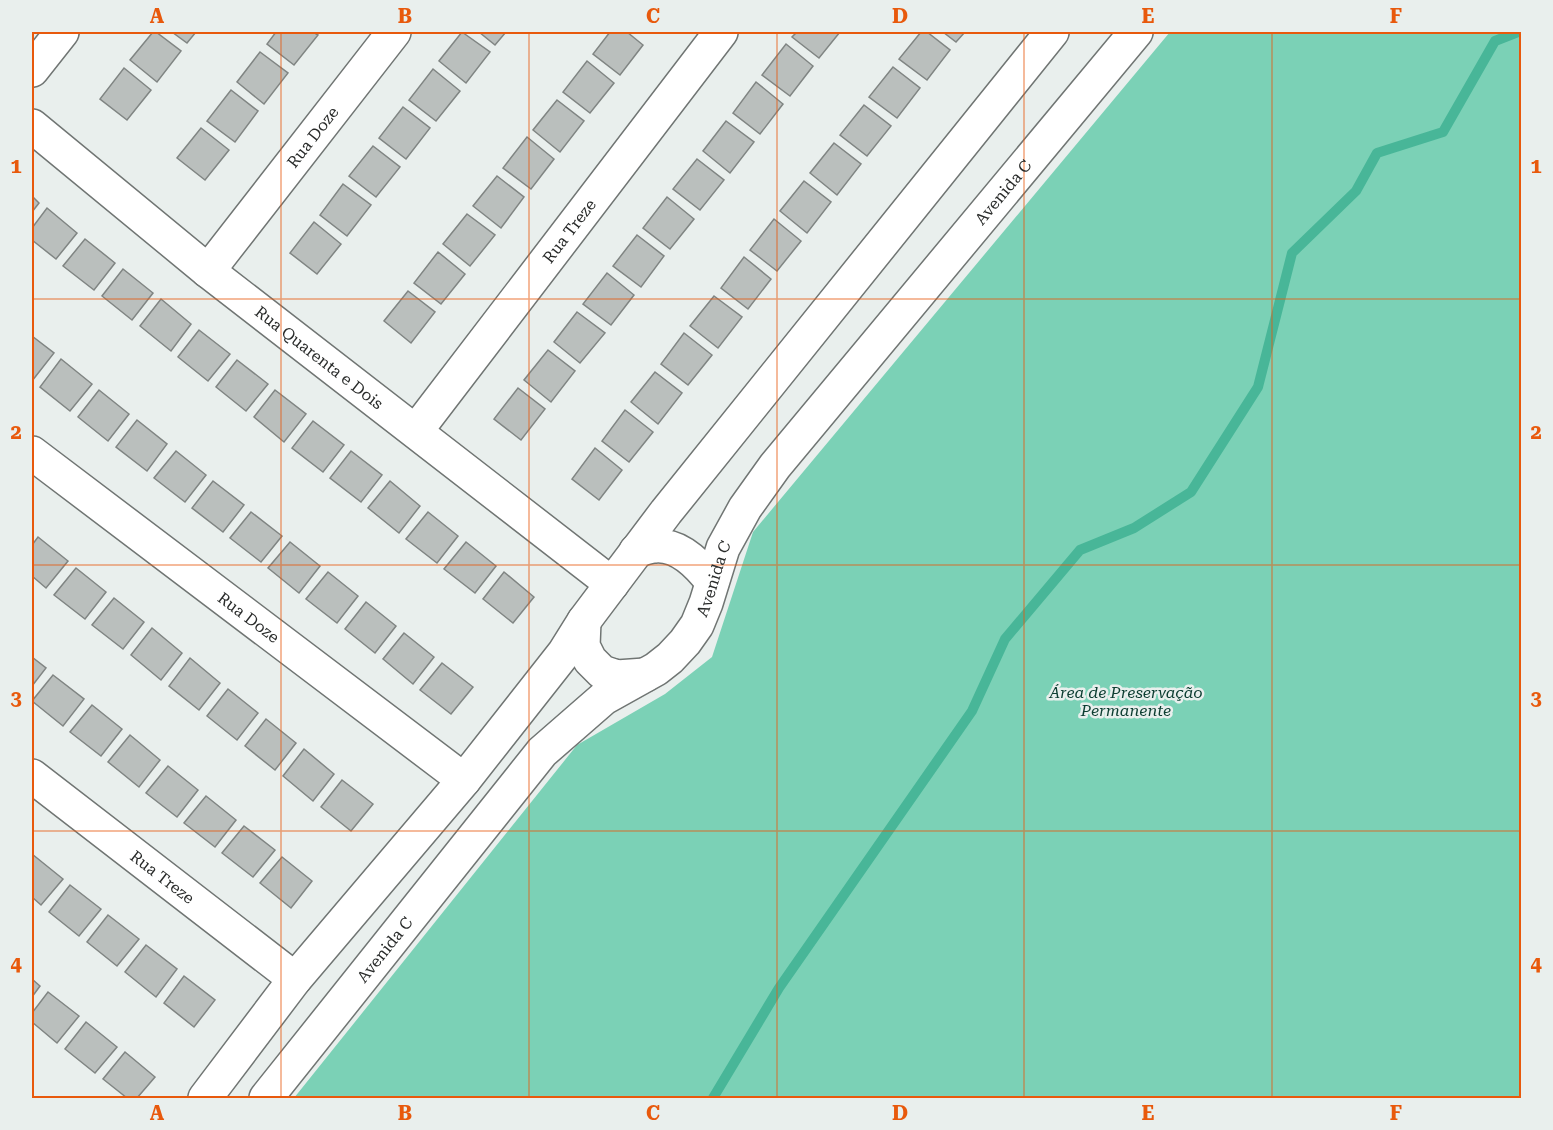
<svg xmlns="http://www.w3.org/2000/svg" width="1553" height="1130" font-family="'Roboto Serif',serif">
	<rect width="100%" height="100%" fill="#e9efed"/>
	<!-- green -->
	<path fill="#7bd1b6" d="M1170,32h351v1066h-1227l283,-353 88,-51 47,-37 41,-125z"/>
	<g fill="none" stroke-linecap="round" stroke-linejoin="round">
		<!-- stream -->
		<path stroke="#48b698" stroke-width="10" d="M713,1098l66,-110 193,-277 33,-72 75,-89 54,-22 57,-36 67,-105 34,-134 64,-62 21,-38 66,-21 52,-91 23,-9"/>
	</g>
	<!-- building -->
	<g fill="#babfbd" stroke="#808583" stroke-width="1.5">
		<path d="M153,32h3l25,19 -24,31 -27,-22z"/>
		<path d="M172,32h24l-9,11z"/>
		<path d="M276,32h37l5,3 -24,30 -27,-21z"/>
		<path d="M462,32l28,20 -24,31 -27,-22z"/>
		<path d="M479,32h27l-11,13z"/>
		<path d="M610,32h17l16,13 -23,30 -27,-21z"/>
		<path d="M797,32h43l-21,26 -27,-21z"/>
		<path d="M921,32h6l23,18 -23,30 -28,-21z"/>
		<path d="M943,32h22l-9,10z"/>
		<path d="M786,44l27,22 -23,30 -28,-21z"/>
		<path d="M260,52l28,21 -24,31 -27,-22z"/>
		<path d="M587,61l27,22 -24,30 -27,-21z"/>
		<path d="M893,67l27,21 -23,30 -28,-21z"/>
		<path d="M124,68l27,22 -24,30 -27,-21z"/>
		<path d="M433,69l27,22 -24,30 -27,-21z"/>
		<path d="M756,82l27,22 -23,30 -27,-21z"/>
		<path d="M231,90l27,21 -23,31 -28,-21z"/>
		<path d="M557,100l27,21 -24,31 -27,-22z"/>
		<path d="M864,105l27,21 -24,30 -27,-21z"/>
		<path d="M403,107l27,21 -24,31 -27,-21z"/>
		<path d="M726,121l28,21 -24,31 -27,-22z"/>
		<path d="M201,128l28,22 -24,30 -28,-22z"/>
		<path d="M527,137l27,22 -23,30 -28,-21z"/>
		<path d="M834,143l27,21 -24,31 -27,-22z"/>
		<path d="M373,146l27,21 -24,30 -27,-21z"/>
		<path d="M697,159l27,21 -24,30 -27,-21z"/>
		<path d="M497,176l27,21 -23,31 -28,-22z"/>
		<path d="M804,181l27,21 -24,31 -27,-22z"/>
		<path d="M343,184l28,21 -24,31 -27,-21z"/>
		<path d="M32,196l7,7 -7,9z"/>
		<path d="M667,197l27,22 -24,30 -27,-21z"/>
		<path d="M47,208l30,25 -21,26 -24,-19v-12z"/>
		<path d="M467,214l28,21 -25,31 -27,-22z"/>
		<path d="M774,219l27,22 -24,30 -27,-21z"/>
		<path d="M314,222l27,22 -24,30 -27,-21z"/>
		<path d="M637,235l27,21 -23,31 -28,-21z"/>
		<path d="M85,239l30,24 -21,27 -31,-24z"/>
		<path d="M438,252l27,22 -24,30 -27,-21z"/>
		<path d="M744,257l27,22 -23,30 -27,-21z"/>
		<path d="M123,269l30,24 -21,27 -30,-24z"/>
		<path d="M607,273l27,22 -23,30 -28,-21z"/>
		<path d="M408,291l27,21 -24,31 -27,-22z"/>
		<path d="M714,296l28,21 -24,31 -28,-22z"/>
		<path d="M161,299l30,25 -20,27 -31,-25z"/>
		<path d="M577,312l28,21 -25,30 -26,-21z"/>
		<path d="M199,330l31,24 -22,27 -30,-24z"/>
		<path d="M684,333l28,22 -24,30 -27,-21z"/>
		<path d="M32,336l22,17 -22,28z"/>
		<path d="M548,350l27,21 -24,31 -27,-22z"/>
		<path d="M61,359l31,25 -22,27 -30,-24z"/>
		<path d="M237,360l31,24 -22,27 -30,-24z"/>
		<path d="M655,372l27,21 -24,31 -27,-22z"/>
		<path d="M518,388l27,21 -24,31 -27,-21z"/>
		<path d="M99,390l30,24 -21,27 -30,-24z"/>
		<path d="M275,390l31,24 -22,28 -30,-25z"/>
		<path d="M625,410l28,22 -24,30 -27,-21z"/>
		<path d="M137,420l30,24 -20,27 -31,-24z"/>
		<path d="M313,421l31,24 -21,27 -31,-24z"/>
		<path d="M595,448l27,22 -23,30 -27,-21z"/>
		<path d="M176,451l30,24 -21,27 -31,-24z"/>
		<path d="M351,451l31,24 -21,27 -31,-24z"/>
		<path d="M213,481l31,24 -21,27 -31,-24z"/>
		<path d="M390,481l30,25 -21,27 -31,-25z"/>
		<path d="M251,512l31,24 -21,26 -31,-24z"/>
		<path d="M428,512l30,24 -21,27 -31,-24z"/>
		<path d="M38,537l30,24 -22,27 -14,-12v-31z"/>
		<path d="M290,542l30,24 -21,27 -31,-25z"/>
		<path d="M466,542l30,24 -21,27 -31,-24z"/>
		<path d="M76,568l30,24 -21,27 -31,-24z"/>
		<path d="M328,572l30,24 -21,27 -31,-24z"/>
		<path d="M504,572l30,25 -21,26 -30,-24z"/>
		<path d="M114,598l30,24 -21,27 -31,-24z"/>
		<path d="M366,602l30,24 -21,27 -30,-24z"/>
		<path d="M152,628l30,25 -21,27 -30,-25z"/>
		<path d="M404,633l30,24 -21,27 -30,-25z"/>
		<path d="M32,657l14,11 -14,18z"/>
		<path d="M190,658l30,25 -21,27 -30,-24z"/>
		<path d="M442,663l31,24 -22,27 -31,-24z"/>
		<path d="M53,675l31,24 -21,27 -31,-25z"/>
		<path d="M228,689l30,24 -21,27 -30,-24z"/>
		<path d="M92,705l30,24 -21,27 -31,-24z"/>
		<path d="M266,719l30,24 -21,27 -30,-24z"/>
		<path d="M130,735l30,25 -21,27 -31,-25z"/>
		<path d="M304,749l30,25 -21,27 -30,-25z"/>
		<path d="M168,766l30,24 -21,27 -31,-24z"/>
		<path d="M342,780l31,24 -22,27 -30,-24z"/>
		<path d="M206,796l30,24 -21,27 -31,-24z"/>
		<path d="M244,826l31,24 -22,27 -31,-24z"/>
		<path d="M32,854l31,25 -22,26 -9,-8z"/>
		<path d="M282,857l30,24 -21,27 -31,-25z"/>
		<path d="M70,885l31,24 -22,27 -30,-24z"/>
		<path d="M108,915l31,24 -22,27 -30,-24z"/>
		<path d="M146,945l31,24 -21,28 -31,-25z"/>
		<path d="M184,976l31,24 -21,27 -30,-24z"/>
		<path d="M32,979l8,7 -8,11z"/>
		<path d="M48,992l31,24 -22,27 -25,-21v-9z"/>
		<path d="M86,1022l31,25 -22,26 -30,-24z"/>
		<path d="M125,1052l30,25 -18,21h-10l-24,-19z"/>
	</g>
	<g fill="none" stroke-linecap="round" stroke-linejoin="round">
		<!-- minor casing -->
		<g stroke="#707573" stroke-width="36">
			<g id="minor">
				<path d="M32,70l30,-38"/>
				<path id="s1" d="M32,126l176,145 404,313"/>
				<path id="s2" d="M208,271l186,-239"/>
				<path id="s3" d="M416,431l305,-399"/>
				<path id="s4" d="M32,453l432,327"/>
				<path d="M636,551c6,-2 13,-5 19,-5 24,-2 44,19 57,36"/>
				<path d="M584,621l-1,25 7,14 12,12 15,5 28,-2"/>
				<path id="s5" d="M32,776l263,203"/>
				<path d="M205,1098l90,-119 169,-199 100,-127 20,-32 82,-109 386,-480"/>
				<path id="s6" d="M266,1098l276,-346 62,-54 52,-29 14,-11 15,-16 12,-17 9,-22 17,-55 22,-40 30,-42 361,-434"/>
			</g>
		</g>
		<!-- minor -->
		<use href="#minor" stroke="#fff" stroke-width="33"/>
	</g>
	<!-- grid -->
	<path fill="none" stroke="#e8590c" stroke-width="1.5" stroke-opacity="0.55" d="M281,32v1066M529,32v1066M777,32v1066M1024,32v1066M1272,32v1066M32,299h1490M32,565h1490M32,831h1490"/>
	<g text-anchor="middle" stroke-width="5" stroke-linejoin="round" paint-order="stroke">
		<!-- street labels -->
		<g font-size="16" fill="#292b2a" stroke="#e9efed">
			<text dy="6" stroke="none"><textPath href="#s2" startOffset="170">Rua Doze</textPath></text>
			<text dy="6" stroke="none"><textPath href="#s6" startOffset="1180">Avenida C</textPath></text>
			<text dy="6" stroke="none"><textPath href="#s3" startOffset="252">Rua Treze</textPath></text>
			<text dy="6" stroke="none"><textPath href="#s1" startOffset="369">Rua Quarenta e Dois</textPath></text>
			<text dy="6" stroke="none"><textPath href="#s6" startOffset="694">Avenida C</textPath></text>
			<text dy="6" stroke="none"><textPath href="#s4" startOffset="272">Rua Doze</textPath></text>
			<text dy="6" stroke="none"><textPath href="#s5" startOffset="165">Rua Treze</textPath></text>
			<text dy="6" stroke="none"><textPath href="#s6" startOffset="190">Avenida C</textPath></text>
		</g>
		<!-- park labels -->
		<g font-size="16" font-style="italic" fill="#0c3d31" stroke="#e9efed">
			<text x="1126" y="698">Área de Preservação<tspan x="1126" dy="18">Permanente</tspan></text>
		</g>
	</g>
	<!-- border -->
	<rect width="1553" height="1130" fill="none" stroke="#e9efed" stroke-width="66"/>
	<rect x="33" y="33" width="1487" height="1064" fill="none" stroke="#e8590c" stroke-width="2"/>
	<g font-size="20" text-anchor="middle" font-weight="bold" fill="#e8590c">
		<text x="157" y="23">A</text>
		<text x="405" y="23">B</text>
		<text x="653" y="23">C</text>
		<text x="900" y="23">D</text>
		<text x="1148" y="23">E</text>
		<text x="1396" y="23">F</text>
		<text x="16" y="173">1</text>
		<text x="1536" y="173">1</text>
		<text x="16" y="439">2</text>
		<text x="1536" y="439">2</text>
		<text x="16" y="705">3</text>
		<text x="1536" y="705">3</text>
		<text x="16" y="971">4</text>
		<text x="1536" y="971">4</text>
		<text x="157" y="1120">A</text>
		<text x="405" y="1120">B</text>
		<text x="653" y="1120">C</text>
		<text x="900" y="1120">D</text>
		<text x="1148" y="1120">E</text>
		<text x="1396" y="1120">F</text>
	</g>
</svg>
